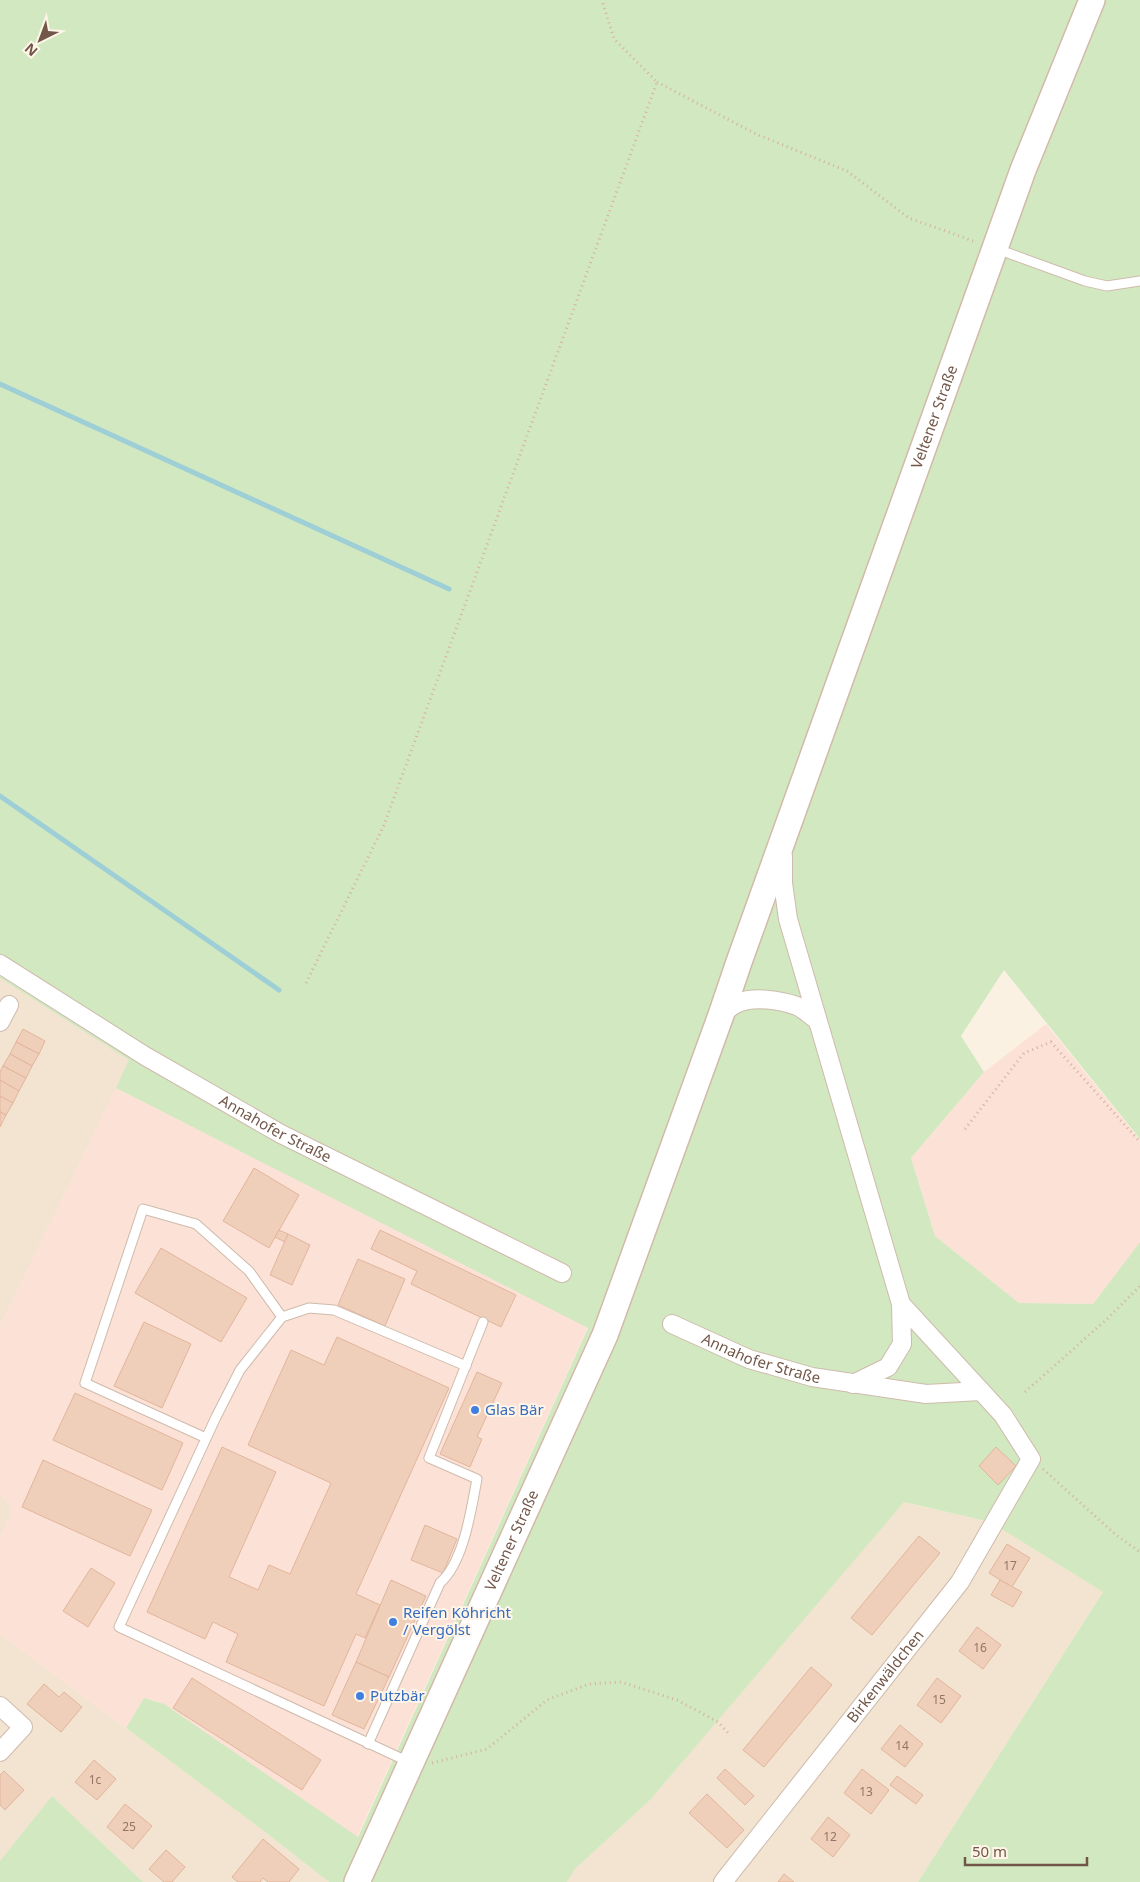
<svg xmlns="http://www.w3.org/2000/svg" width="1140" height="1882" font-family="'Noto Sans',sans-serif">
	<rect width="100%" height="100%" fill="#fbf1e2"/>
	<!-- residential -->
	<g fill="#f3e3d1">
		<path d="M0,978l130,82 -130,266z"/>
		<path d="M0,1494l13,15 -13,27z"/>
		<path d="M903,1502l87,20 113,70 -185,290h-351l8,-13 75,-69z"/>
		<path d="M0,1634l260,194 69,54h-186l-91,-86 -52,65z"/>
	</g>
	<!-- commercial -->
	<g fill="#fce1d6">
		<path d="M1046,1024l94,116v102l-47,62 -74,-1 -84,-67 -24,-78 73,-86z"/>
		<path d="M116,1088l472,239 -231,510 -193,-133 -20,-6 -18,30 -126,-94v-98l13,-27 -13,-15v-168z"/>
	</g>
	<!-- green -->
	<g fill="#d2e8c1">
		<path d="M0,0h1140v1139l-136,-169 -43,66 23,36 -73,86 24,78 84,67 74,1 47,-62v640h-222l185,-290 -113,-70 -86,-20 -254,298 -75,69 -8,13h-238l-69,-54 -134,-100 18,-30 20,6 194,133 230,-509 -472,-240 13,-28 -129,-82z"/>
		<path d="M52,1796l91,86h-143v-21z"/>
	</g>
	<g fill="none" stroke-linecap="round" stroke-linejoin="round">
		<!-- stream -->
		<g stroke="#9eced6" stroke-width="5">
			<path d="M0,384l449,205"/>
			<path d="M0,796l279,194"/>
		</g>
	</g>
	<!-- building -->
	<g fill="#f0cfba" stroke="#e2b59b">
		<path d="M23,1029l22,12 -6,13 -23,-12z"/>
		<path d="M16,1042l23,12 -7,12 -22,-12z"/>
		<path d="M10,1054l22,12 -6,12 -23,-12z"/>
		<path d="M3,1066l23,12 -7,13 -19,-11v-8z"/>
		<path d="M0,1080l19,11 -6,12 -13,-7z"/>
		<path d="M0,1096l13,7 -7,12 -6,-3z"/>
		<path d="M0,1112l6,3 -6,12z"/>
		<path d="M254,1168l45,27 -30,53 -46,-27z"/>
		<path d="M279,1230l9,4 -3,8 -10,-5z"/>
		<path d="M380,1230l136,65 -15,32 -90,-43 6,-13 -46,-22z"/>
		<path d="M288,1234l22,11 -18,40 -22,-10z"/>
		<path d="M161,1248l86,50 -26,44 -86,-49z"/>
		<path d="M358,1259l47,20 -20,47 -47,-21z"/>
		<path d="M144,1322l47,22 -29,64 -48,-22z"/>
		<path d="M337,1337l112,51 -93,206 24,11 -15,33 -9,-4 -32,72 -98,-44 12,-28 -25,-12 -8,17 -58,-27 75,-165 54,25 -47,105 29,13 11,-25 21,9 41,-91 -83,-38 43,-95 33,15z"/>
		<path d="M477,1372l25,11 -25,54 5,2 -12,28 -30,-13z"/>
		<path d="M75,1393l108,50 -21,47 -109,-50z"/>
		<path d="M996,1447l20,19 -18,19 -19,-19z"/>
		<path d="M43,1460l109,50 -22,46 -108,-49z"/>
		<path d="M425,1525l32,14 -14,34 -32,-13z"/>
		<path d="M919,1536l21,17 -68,82 -21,-17z"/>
		<path d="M1007,1544l23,14 -18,29 -23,-14z"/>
		<path d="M91,1568l24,15 -27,44 -25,-16z"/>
		<path d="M391,1580l35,16 -37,81 -33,-15z"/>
		<path d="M1000,1580l22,12 -9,15 -22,-12z"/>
		<path d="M977,1627l24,18 -18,24 -24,-18z"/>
		<path d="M356,1662l33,15 -25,52 -32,-14z"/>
		<path d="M811,1667l21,18 -68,82 -21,-17z"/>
		<path d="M192,1678l129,82 -19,30 -129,-82z"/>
		<path d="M937,1678l24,18 -20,27 -24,-18z"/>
		<path d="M44,1684l15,13 5,-5 18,15 -21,25 -34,-28z"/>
		<path d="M900,1725l23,19 -18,23 -24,-18z"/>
		<path d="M94,1760l22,19 -19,21 -22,-18z"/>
		<path d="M725,1769l29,27 -9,9 -28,-27z"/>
		<path d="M862,1769l27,21 -18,24 -27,-21z"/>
		<path d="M4,1771l20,19 -19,20 -5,-5v-30z"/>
		<path d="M897,1776l26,19 -7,9 -26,-19z"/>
		<path d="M707,1794l37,36 -17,18 -38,-35z"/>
		<path d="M125,1804l27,22 -19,23 -26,-22z"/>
		<path d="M828,1817l22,18 -17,22 -22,-18z"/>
		<path d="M263,1839l36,30 -10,13h-21l-5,-4 -3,4h-22l-6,-5z"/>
		<path d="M166,1850l19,17 -13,15h-8l-15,-13z"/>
		<path d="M784,1874l10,8h-16z"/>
	</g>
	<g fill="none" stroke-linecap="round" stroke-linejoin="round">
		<!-- lane casing -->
		<g stroke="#cebbac" stroke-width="11">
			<g id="lane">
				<path d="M997,249l88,32 22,5 33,-5"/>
				<path d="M206,1438l-121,-55 58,-174 53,15 53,47 33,46"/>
				<path d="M368,1744l72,-161c24,-21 31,-73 37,-104l-48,-21 54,-136"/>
				<path d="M409,1762l-290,-135 97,-210 24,-47 42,-53 27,-9 25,2 132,56"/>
			</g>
		</g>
		<!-- street casing -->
		<g stroke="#cebbac" stroke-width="20">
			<g id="street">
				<path id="s1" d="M0,964l145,92 136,78 281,139"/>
				<path d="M721,1015c5,-4 11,-10 17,-12 16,-7 42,-3 59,3 7,3 14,10 20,14"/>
				<path d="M0,1022l9,-17"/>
				<path id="s2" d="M672,1324l77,35 63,18 114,17 55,-3"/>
				<path d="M853,1384l35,-17 14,-23 -1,-40"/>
				<path d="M0,1706l23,21 -23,25"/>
				<path id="s3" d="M723,1882l237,-300 71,-123 -28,-44 -102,-111 -113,-385 -5,-36v-27"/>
			</g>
		</g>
		<!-- secondary casing -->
		<g stroke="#d1baa9" stroke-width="28">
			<g id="secondary">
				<path id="s4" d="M357,1882l248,-547 116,-320 18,-53 284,-792 69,-170"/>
			</g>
		</g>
		<!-- path -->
		<g stroke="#d5b29e" stroke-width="3" stroke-dasharray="1 4" stroke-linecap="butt">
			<path d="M657,82l99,52 91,37 62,47 67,24"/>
			<path d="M306,983l78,-158 273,-743 -43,-43 -12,-39"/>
			<path d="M965,1129l59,-76 27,-11 89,100"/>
			<path d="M1025,1392l82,-73 33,-33"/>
			<path d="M1043,1469l73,66 24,17"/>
			<path d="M432,1763l55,-14 60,-49 42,-16 32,-2 56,18 41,22 12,13"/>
		</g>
		<!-- lane -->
		<use href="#lane" stroke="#fff" stroke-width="9"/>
		<!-- street -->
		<use href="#street" stroke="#fff" stroke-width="18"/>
		<!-- secondary -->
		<use href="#secondary" stroke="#fff" stroke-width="25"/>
	</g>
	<!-- markers -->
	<g fill="#3f7fe0" stroke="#fff5e8" stroke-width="2">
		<circle cx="475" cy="1410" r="5"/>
		<circle cx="393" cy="1622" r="5"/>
		<circle cx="360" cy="1696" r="5"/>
	</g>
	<g text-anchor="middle" stroke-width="4" stroke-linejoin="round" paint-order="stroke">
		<!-- number labels -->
		<g font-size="12" fill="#927565">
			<text x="1010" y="1570">17</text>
			<text x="980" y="1652">16</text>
			<text x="939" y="1704">15</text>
			<text x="902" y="1750">14</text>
			<text x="95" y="1784">1c</text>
			<text x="866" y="1796">13</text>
			<text x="129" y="1831">25</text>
			<text x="830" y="1841">12</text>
		</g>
		<!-- street labels -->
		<g font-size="15" fill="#725749" stroke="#fff5e8">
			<text dy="5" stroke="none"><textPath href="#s4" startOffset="1576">Veltener Straße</textPath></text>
			<text dy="5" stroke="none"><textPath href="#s1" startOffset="321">Annahofer Straße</textPath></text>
			<text dy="5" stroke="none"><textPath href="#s2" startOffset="96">Annahofer Straße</textPath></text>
			<text dy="5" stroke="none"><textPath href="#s4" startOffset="375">Veltener Straße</textPath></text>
			<text dy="5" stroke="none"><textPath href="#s3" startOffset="262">Birkenwäldchen</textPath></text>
		</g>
		<!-- shop labels -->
		<g font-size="15" fill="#366cbe" stroke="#fff5e8" text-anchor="start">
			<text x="485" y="1415">Glas Bär</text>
			<text x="403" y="1618">Reifen Köhricht<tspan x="403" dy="17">/ Vergölst</tspan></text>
			<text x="370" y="1701">Putzbär</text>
		</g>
	</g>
	<!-- north arrow -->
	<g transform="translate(40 40) rotate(222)" stroke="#fff5e8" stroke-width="4" paint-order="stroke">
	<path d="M0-4L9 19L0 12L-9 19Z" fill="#725749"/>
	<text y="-8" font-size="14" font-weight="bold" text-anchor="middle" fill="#725749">N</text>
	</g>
	<!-- scale -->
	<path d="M965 1857v8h122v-8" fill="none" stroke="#725749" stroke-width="2.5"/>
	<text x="972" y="1857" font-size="15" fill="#725749" stroke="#fff5e8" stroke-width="4" paint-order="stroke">50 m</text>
</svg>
